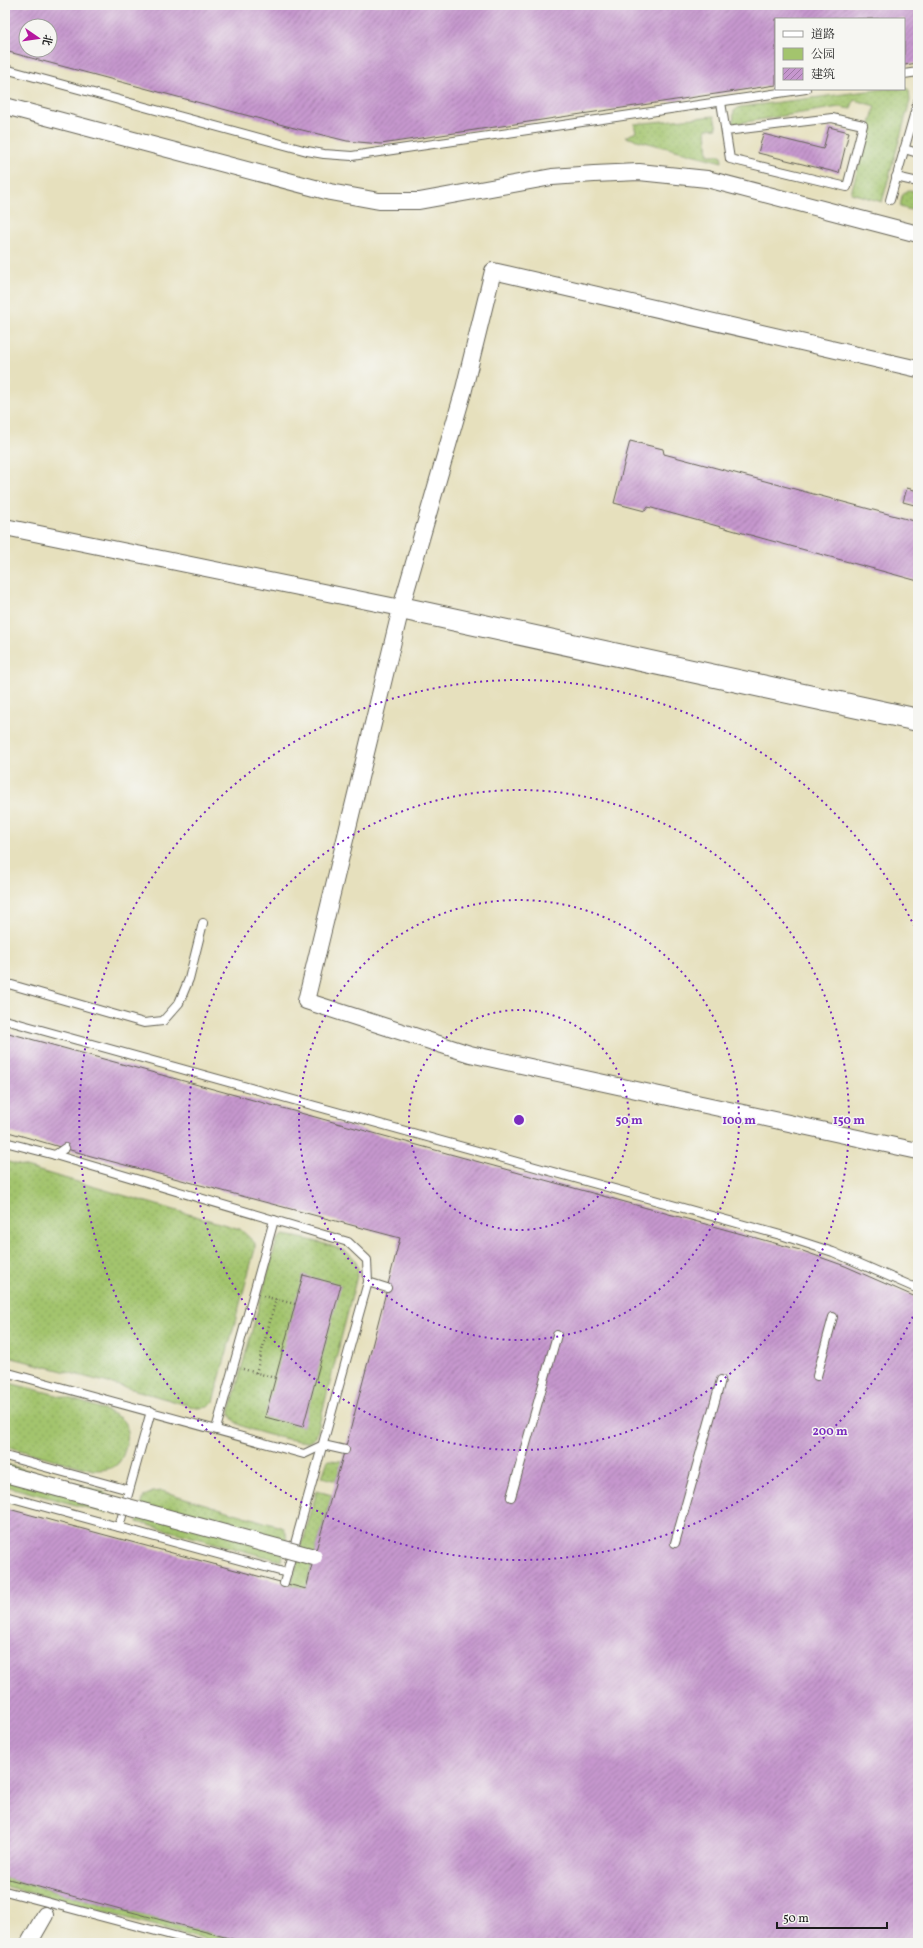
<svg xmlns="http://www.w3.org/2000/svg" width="923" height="1948" font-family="Vollkorn,'Noto Serif SC',serif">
	<defs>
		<pattern id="green-dots" width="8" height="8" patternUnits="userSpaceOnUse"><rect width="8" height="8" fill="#a3c46d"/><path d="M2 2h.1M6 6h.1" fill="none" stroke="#8ca85e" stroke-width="1.8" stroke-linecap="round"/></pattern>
		<pattern id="building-hatch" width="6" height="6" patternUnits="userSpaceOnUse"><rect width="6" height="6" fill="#c697ce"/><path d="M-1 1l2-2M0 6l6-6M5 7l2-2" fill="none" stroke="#a07aa6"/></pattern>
	</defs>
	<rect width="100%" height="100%" fill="#f6f6f2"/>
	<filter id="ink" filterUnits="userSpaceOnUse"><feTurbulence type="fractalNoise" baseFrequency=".025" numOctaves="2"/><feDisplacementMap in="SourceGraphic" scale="8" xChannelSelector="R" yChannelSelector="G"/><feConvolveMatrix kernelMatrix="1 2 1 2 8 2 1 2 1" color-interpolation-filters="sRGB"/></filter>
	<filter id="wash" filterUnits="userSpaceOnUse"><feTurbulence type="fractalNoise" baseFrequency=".012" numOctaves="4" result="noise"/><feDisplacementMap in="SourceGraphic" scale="16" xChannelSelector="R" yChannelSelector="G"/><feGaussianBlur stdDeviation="0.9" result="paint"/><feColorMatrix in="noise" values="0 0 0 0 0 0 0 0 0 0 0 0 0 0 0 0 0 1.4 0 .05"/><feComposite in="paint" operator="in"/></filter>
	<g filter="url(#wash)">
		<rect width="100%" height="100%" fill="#e6e0bd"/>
		<!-- green -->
		<g fill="url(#green-dots)" stroke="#607044">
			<path d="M904,87l5,3 1,11 -28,101 -31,-9 24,-87 -21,-6 -3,9 -12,-2 -106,17 1,-13 6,-4 144,-18h20z"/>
			<path d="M714,116l3,12 -11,1 2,26h13l1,7 -97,-25 11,-5 -2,-8z"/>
			<path d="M907,190l11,2v20l-18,-5 2,-11z"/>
			<path d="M5,1161l235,68 15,14v6l-42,153 -5,5 -11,1 -65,-19 -127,-33z"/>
			<path d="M284,1235c14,2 57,11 67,20 5,5 7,11 7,17l-42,165 -7,5c-17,-1 -58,-10 -72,-19 -6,-4 -7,-8 -7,-13l47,-170z"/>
			<path d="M5,1382c22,6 108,24 119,40 6,10 3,23 -1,33 -5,14 -16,15 -30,15l-88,-24z"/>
			<path d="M328,1460l14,1 -6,20 -14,-4z"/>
			<path d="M5,1464l99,28 4,5 -2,16 -101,-27z"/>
			<path d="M162,1491l122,37c6,10 0,23 -3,33l-144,-39 7,-26 9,-4z"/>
			<path d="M317,1491l15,4 -18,62 -8,32 -15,-4z"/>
			<path d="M5,1878l242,65h-26l-216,-57z"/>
		</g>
		<g id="blocks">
			<!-- building -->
			<g fill="url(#building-hatch)" fill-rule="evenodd">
				<path d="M5,5h913v58l-14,2v-46h-128v66l-395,59 -34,-3 -49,-12 -293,-78zM26,26h24v24h-24z"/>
				<path d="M829,127l20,5 -10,41 -81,-20 5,-19 60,15z"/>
				<path d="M630,441l33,8 1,5 254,68v59l-270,-74 -3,4 -31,-8z"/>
				<path d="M907,488l11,3v15l-15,-4z"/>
				<path d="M5,1032l795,218 45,16 73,32v645h-671l-242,-65v-370l301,81 8,-32 35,-122 51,-197 -309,-82 -86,-25z"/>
				<path d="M303,1275l38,10 -38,142 -38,-10z"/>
			</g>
		</g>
	</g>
	<g filter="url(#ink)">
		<use href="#blocks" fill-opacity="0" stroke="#636154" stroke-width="1"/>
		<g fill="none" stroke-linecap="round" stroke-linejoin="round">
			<!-- lane casing -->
			<g stroke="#636154" stroke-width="10">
				<g id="lane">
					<path d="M5,69l302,82 17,3 28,2 454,-67"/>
					<path d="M904,74l14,-2"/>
					<path d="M721,102l9,57 117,28 16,-62 -31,-7 -106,13"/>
					<path d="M904,149l14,4"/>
					<path d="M896,177l22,5"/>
					<path d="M890,200l28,-99"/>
					<path d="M5,983l139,40 19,-2 16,-18 10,-24 14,-56"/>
					<path d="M5,1020l779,216 49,16 85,37"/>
					<path d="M5,1142l50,13 10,-7"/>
					<path d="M55,1155l293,87 19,18 1,22"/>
					<path d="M5,1372l299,82 19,-9 22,5"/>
					<path d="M817,1376l16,-59"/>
					<path d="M216,1429l58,-209"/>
					<path d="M5,1456l124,34"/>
					<path d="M5,1496l282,77"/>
					<path d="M511,1497l46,-162"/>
					<path d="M119,1527l32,-116"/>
					<path d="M675,1543l46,-163"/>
					<path d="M284,1583l84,-301 19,6"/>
					<path d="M5,1891l196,52"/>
				</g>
			</g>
			<!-- street casing -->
			<g stroke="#636154" stroke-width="18">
				<g id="street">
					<path d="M5,106l325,86 49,9h40l133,-24 42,-3 45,-2 68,7 211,55"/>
					<path d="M918,369l-425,-98 -30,122 -62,215 -95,393 164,53 448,97"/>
					<path d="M5,527l396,81"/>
					<path d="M29,1943l16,-28"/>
				</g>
			</g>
			<!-- secondary casing -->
			<g stroke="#636154" stroke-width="24">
				<path id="secondary" d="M401,608l517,112"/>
			</g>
			<!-- path -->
			<g stroke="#636154" stroke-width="2.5" stroke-dasharray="1 3" stroke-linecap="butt">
				<path d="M263,1296l32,8"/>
				<path d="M243,1369l32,9"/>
				<path d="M256,1373l20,-74"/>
			</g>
			<!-- lane -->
			<use href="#lane" stroke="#fff" stroke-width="8"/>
			<!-- street -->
			<use href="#street" stroke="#fff" stroke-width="16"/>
			<!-- secondary -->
			<use href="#secondary" stroke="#fff" stroke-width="22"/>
			<!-- street-bridge casing -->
			<g stroke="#636154" stroke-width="18" stroke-linecap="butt">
				<path id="street-bridge" d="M5,1474l309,83"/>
			</g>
			<!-- street-bridge -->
			<use href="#street-bridge" stroke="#fff" stroke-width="16"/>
		</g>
	</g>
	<!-- distance rings -->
	<g fill="none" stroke="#7b2cbf" stroke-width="2" stroke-dasharray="2 4">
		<circle cx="519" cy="1120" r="110"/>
		<circle cx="519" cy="1120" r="220"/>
		<circle cx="519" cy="1120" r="330"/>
		<path d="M918 1306A440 440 0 1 1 918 934"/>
	</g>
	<circle cx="519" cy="1120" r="6" fill="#7b2cbf" stroke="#f6f6f2" stroke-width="2"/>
	<g font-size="12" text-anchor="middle" font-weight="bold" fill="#7b2cbf" stroke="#f6f6f2" stroke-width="3" stroke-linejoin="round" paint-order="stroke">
		<text x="629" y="1124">50 m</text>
		<text x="739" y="1124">100 m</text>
		<text x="849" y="1124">150 m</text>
		<text x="830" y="1435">200 m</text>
	</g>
	<!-- margin -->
	<rect width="923" height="1948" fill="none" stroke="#f6f6f2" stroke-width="20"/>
	<!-- legend -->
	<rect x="775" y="18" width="130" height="72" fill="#f6f6f2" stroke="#9f9f9c"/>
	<rect x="783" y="31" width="20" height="6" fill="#ffffff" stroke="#9f9f9c"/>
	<text x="811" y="38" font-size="12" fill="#1c1c1c">道路</text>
	<rect x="783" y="48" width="20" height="12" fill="#a3c46d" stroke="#9f9f9c"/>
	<text x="811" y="58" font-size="12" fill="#1c1c1c">公园</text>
	<rect x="783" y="68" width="20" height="12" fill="url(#building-hatch)" stroke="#9f9f9c"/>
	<text x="811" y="78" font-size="12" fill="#1c1c1c">建筑</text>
	<!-- north arrow -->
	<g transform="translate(38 38) rotate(103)"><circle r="19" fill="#f6f6f2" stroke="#9f9f9c"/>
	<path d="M0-3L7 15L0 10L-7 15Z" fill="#b5179e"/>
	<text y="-6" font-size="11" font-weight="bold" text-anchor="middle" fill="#1c1c1c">北</text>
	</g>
	<!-- scale -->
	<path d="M777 1922v6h110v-6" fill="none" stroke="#1c1c1c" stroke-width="2"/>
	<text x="783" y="1922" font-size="12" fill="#1c1c1c" stroke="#f6f6f2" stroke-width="3" paint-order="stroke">50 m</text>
</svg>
